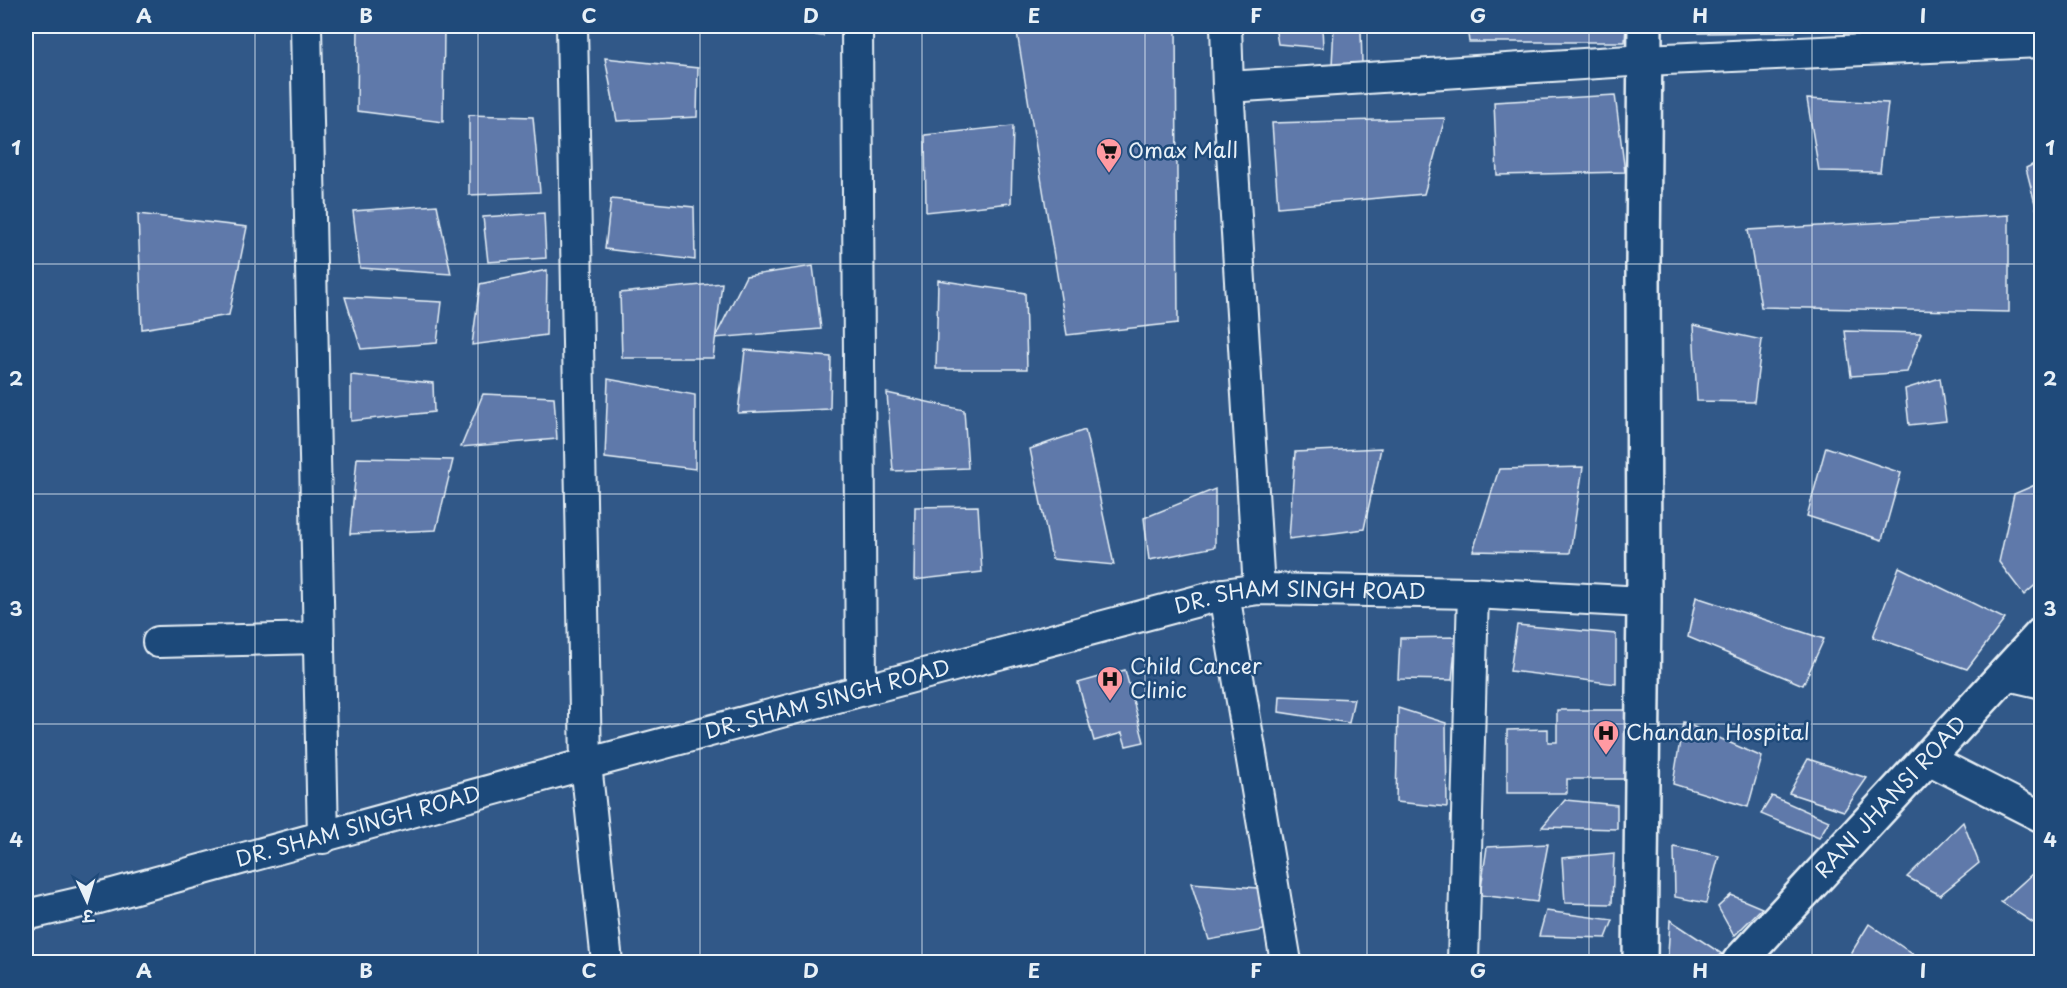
<svg xmlns="http://www.w3.org/2000/svg" width="2067" height="988" font-family="'Playpen Sans','Playpen Sans Deva',sans-serif">
	<rect width="100%" height="100%" fill="#315888"/>
	<filter id="ink" filterUnits="userSpaceOnUse"><feTurbulence type="fractalNoise" baseFrequency=".0167" numOctaves="2"/><feDisplacementMap in="SourceGraphic" scale="12" xChannelSelector="R" yChannelSelector="G"/><feConvolveMatrix kernelMatrix="1 2 1 2 8 2 1 2 1" color-interpolation-filters="sRGB"/></filter>
	<g filter="url(#ink)">
		<!-- building -->
		<g fill="#5e79aa" stroke="#e8f1f8" stroke-width="1.5">
			<path d="M358,26h86l-1,96 -86,-11z"/>
			<path d="M788,26h35v10l-34,-4z"/>
			<path d="M1016,26h160l2,297 -111,12z"/>
			<path d="M1275,26h47l1,22 -45,-4z"/>
			<path d="M1334,26h16l11,4 1,33 -30,2z"/>
			<path d="M1467,26h159l-1,16h-156z"/>
			<path d="M1699,26h98l-2,6 -96,1z"/>
			<path d="M605,58l93,10 -1,49 -80,4z"/>
			<path d="M1615,95l10,77 -128,3 -3,-73z"/>
			<path d="M1807,99l81,4 -8,69 -61,-1z"/>
			<path d="M469,115l64,2 7,75 -71,3z"/>
			<path d="M1445,118l-21,76 -146,13 -6,-84z"/>
			<path d="M1013,126l-2,77 -85,9 -1,-77z"/>
			<path d="M2042,160v71l-16,-63z"/>
			<path d="M611,199l83,8 1,53 -90,-11z"/>
			<path d="M437,205l14,69 -91,-6 -7,-57z"/>
			<path d="M544,213l2,45 -58,4 -5,-45z"/>
			<path d="M138,214l109,13 -18,88 -87,14z"/>
			<path d="M2009,215v97l-248,-5 -13,-77z"/>
			<path d="M813,266l8,63 -106,9 31,-62z"/>
			<path d="M547,270l-1,65 -74,10 8,-61z"/>
			<path d="M938,280l87,13 2,76h-91z"/>
			<path d="M722,283l-9,75h-91l-2,-65z"/>
			<path d="M345,297l97,5 -5,41 -76,6z"/>
			<path d="M1693,325l69,15 -8,62 -57,-1z"/>
			<path d="M1845,331l76,2 -14,39 -56,4z"/>
			<path d="M745,350l86,7 -1,52 -92,4z"/>
			<path d="M351,375l82,8 1,29 -83,9z"/>
			<path d="M1940,378l6,43 -37,4 -4,-36z"/>
			<path d="M608,379l87,16v74l-90,-11z"/>
			<path d="M887,393l77,17 4,58 -75,3z"/>
			<path d="M483,394l71,3 3,42 -96,8z"/>
			<path d="M1085,430l29,135 -62,-6 -22,-110z"/>
			<path d="M1826,447l75,26 -19,67 -75,-24z"/>
			<path d="M1381,448l-17,81 -75,10 6,-87z"/>
			<path d="M357,458l96,2 -17,70 -86,4z"/>
			<path d="M1583,467l-13,86 -97,-2 26,-82z"/>
			<path d="M2042,482v97l-18,16 -25,-33 15,-68z"/>
			<path d="M1215,489v58l-66,13 -5,-42z"/>
			<path d="M978,506l4,66 -68,8 1,-73z"/>
			<path d="M1899,567l106,52 -38,50 -94,-32z"/>
			<path d="M1696,597l128,42 -21,46 -115,-48z"/>
			<path d="M1517,625l99,9v50l-106,-13z"/>
			<path d="M1456,637l-4,43 -54,-1 2,-41z"/>
			<path d="M1125,670l19,72 -18,4 -4,-13 -28,8 -16,-58z"/>
			<path d="M1280,696l74,3 -5,24 -70,-11z"/>
			<path d="M1398,708l48,15 1,84 -51,-5z"/>
			<path d="M1557,710h79v69h-69v14h-60v-63l41,-1v13h9z"/>
			<path d="M1683,722l79,35 -14,50 -75,-23z"/>
			<path d="M1808,759l59,19 -23,33 -55,-18z"/>
			<path d="M1772,796l57,25 -10,17 -58,-24z"/>
			<path d="M1565,800l52,5v24l-75,-2z"/>
			<path d="M1963,822l16,41 -39,32 -33,-18z"/>
			<path d="M1548,844l-11,58 -57,-7 7,-48z"/>
			<path d="M1674,847l45,9 -13,47 -31,-6z"/>
			<path d="M1614,853l-2,51 -47,-1 -3,-45z"/>
			<path d="M2042,865v45l-7,14 -34,-22z"/>
			<path d="M1191,883l67,5 6,42 -55,10z"/>
			<path d="M1731,895l31,13 -28,28 -16,-29z"/>
			<path d="M1546,911l67,9 -7,18 -67,-2z"/>
			<path d="M1670,920l52,34 -11,8h-34l-9,-7z"/>
			<path d="M1869,924l55,38h-72l-5,-2z"/>
			<path d="M1496,956l82,6h-83z"/>
		</g>
		<g fill="none" stroke-linecap="round" stroke-linejoin="round">
			<!-- street casing -->
			<g stroke="#e8f1f8" stroke-width="34">
				<g id="street">
					<path d="M306,26l17,812"/>
					<path d="M572,26l14,738 21,198"/>
					<path d="M857,26l4,664"/>
					<path d="M1226,26l2,61 31,502"/>
					<path d="M1228,87l417,-27 397,-18"/>
					<path d="M1224,594l62,368"/>
					<path d="M158,642l161,-4"/>
					<path d="M2003,674l39,9"/>
					<path d="M1926,758l116,59"/>
					<path id="s1" d="M26,915l69,-16 491,-135 638,-170 35,-5 214,4 171,9"/>
					<path d="M1463,962l10,-369"/>
				</g>
			</g>
			<!-- secondary casing -->
			<g stroke="#e8f1f8" stroke-width="38">
				<g id="secondary">
					<path d="M1640,962l4,-360 -1,-335 2,-241"/>
					<path id="s2" d="M1739,962l303,-328"/>
				</g>
			</g>
			<!-- street -->
			<use href="#street" stroke="#1f4a7a" stroke-width="30"/>
			<!-- secondary -->
			<use href="#secondary" stroke="#1f4a7a" stroke-width="33"/>
		</g>
	</g>
	<!-- grid -->
	<path fill="none" stroke="#e8f1f8" stroke-width="1.5" stroke-opacity="0.55" d="M255,26v936M478,26v936M700,26v936M922,26v936M1145,26v936M1367,26v936M1589,26v936M1812,26v936M26,264h2016M26,494h2016M26,724h2016"/>
	<!-- icons -->
	<defs>
		<g id="supermarket-pin" transform="scale(1.35)"><path d="M0 17L-7.5 6A9.5 9.5 0 1 1 7.5 6Z" fill="#ff9aa2" stroke="#1f4a7a"/><path d="M-6-5.5h2.5l.6 2H6L4.5 2H-2.5L-4.4-4H-6ZM-1.5 3.2a1.3 1.3 0 1 0 .1 0ZM3 3.2a1.3 1.3 0 1 0 .1 0Z" fill="#111"/></g>
		<g id="hospital-pin" transform="scale(1.35)"><path d="M0 17L-7.5 6A9.5 9.5 0 1 1 7.5 6Z" fill="#ff9aa2" stroke="#1f4a7a"/><path d="M-5-5h3v3.5h4V-5h3V5h-3V1.5h-4V5h-3Z" fill="#111"/></g>
	</defs>
	<g fill-rule="evenodd">
		<use href="#supermarket-pin" x="1109" y="151"/>
		<use href="#hospital-pin" x="1110" y="679"/>
		<use href="#hospital-pin" x="1606" y="733"/>
	</g>
	<g text-anchor="middle" stroke-width="5" stroke-linejoin="round" paint-order="stroke">
		<!-- poi labels -->
		<g font-size="21" fill="#e8f1f8" stroke="#1f4a7a" text-anchor="start">
			<text x="1128" y="158">Omax Mall</text>
			<text x="1130" y="674">Child Cancer<tspan x="1130" dy="24">Clinic</tspan></text>
			<text x="1626" y="740">Chandan Hospital</text>
		</g>
		<!-- street labels -->
		<g font-size="21" fill="#e8f1f8" stroke="#1f4a7a">
			<text dy="7" stroke="none"><textPath href="#s1" startOffset="1316">DR. SHAM SINGH ROAD</textPath></text>
			<text dy="7" stroke="none"><textPath href="#s1" startOffset="830">DR. SHAM SINGH ROAD</textPath></text>
			<text dy="7" stroke="none"><textPath href="#s2" startOffset="224">RANI JHANSI ROAD</textPath></text>
			<text dy="7" stroke="none"><textPath href="#s1" startOffset="344">DR. SHAM SINGH ROAD</textPath></text>
		</g>
	</g>
	<!-- margin -->
	<rect width="2067" height="988" fill="none" stroke="#1f4a7a" stroke-width="66"/>
	<!-- north arrow -->
	<g transform="translate(87 901) rotate(176)" stroke="#1f4a7a" stroke-width="4.5" paint-order="stroke">
	<path d="M0-4.5L10 22L0 15L-10 22Z" fill="#e8f1f8"/>
	<text y="-9" font-size="16" font-weight="bold" text-anchor="middle" fill="#e8f1f8">उ</text>
	</g>
	<rect x="33" y="33" width="2001" height="922" fill="none" stroke="#e8f1f8" stroke-width="2"/>
	<g font-size="20" text-anchor="middle" font-weight="bold" fill="#e8f1f8">
		<text x="144" y="23">A</text>
		<text x="366" y="23">B</text>
		<text x="589" y="23">C</text>
		<text x="811" y="23">D</text>
		<text x="1034" y="23">E</text>
		<text x="1256" y="23">F</text>
		<text x="1478" y="23">G</text>
		<text x="1700" y="23">H</text>
		<text x="1923" y="23">I</text>
		<text x="16" y="155">1</text>
		<text x="2050" y="155">1</text>
		<text x="16" y="386">2</text>
		<text x="2050" y="386">2</text>
		<text x="16" y="616">3</text>
		<text x="2050" y="616">3</text>
		<text x="16" y="847">4</text>
		<text x="2050" y="847">4</text>
		<text x="144" y="978">A</text>
		<text x="366" y="978">B</text>
		<text x="589" y="978">C</text>
		<text x="811" y="978">D</text>
		<text x="1034" y="978">E</text>
		<text x="1256" y="978">F</text>
		<text x="1478" y="978">G</text>
		<text x="1700" y="978">H</text>
		<text x="1923" y="978">I</text>
	</g>
</svg>
